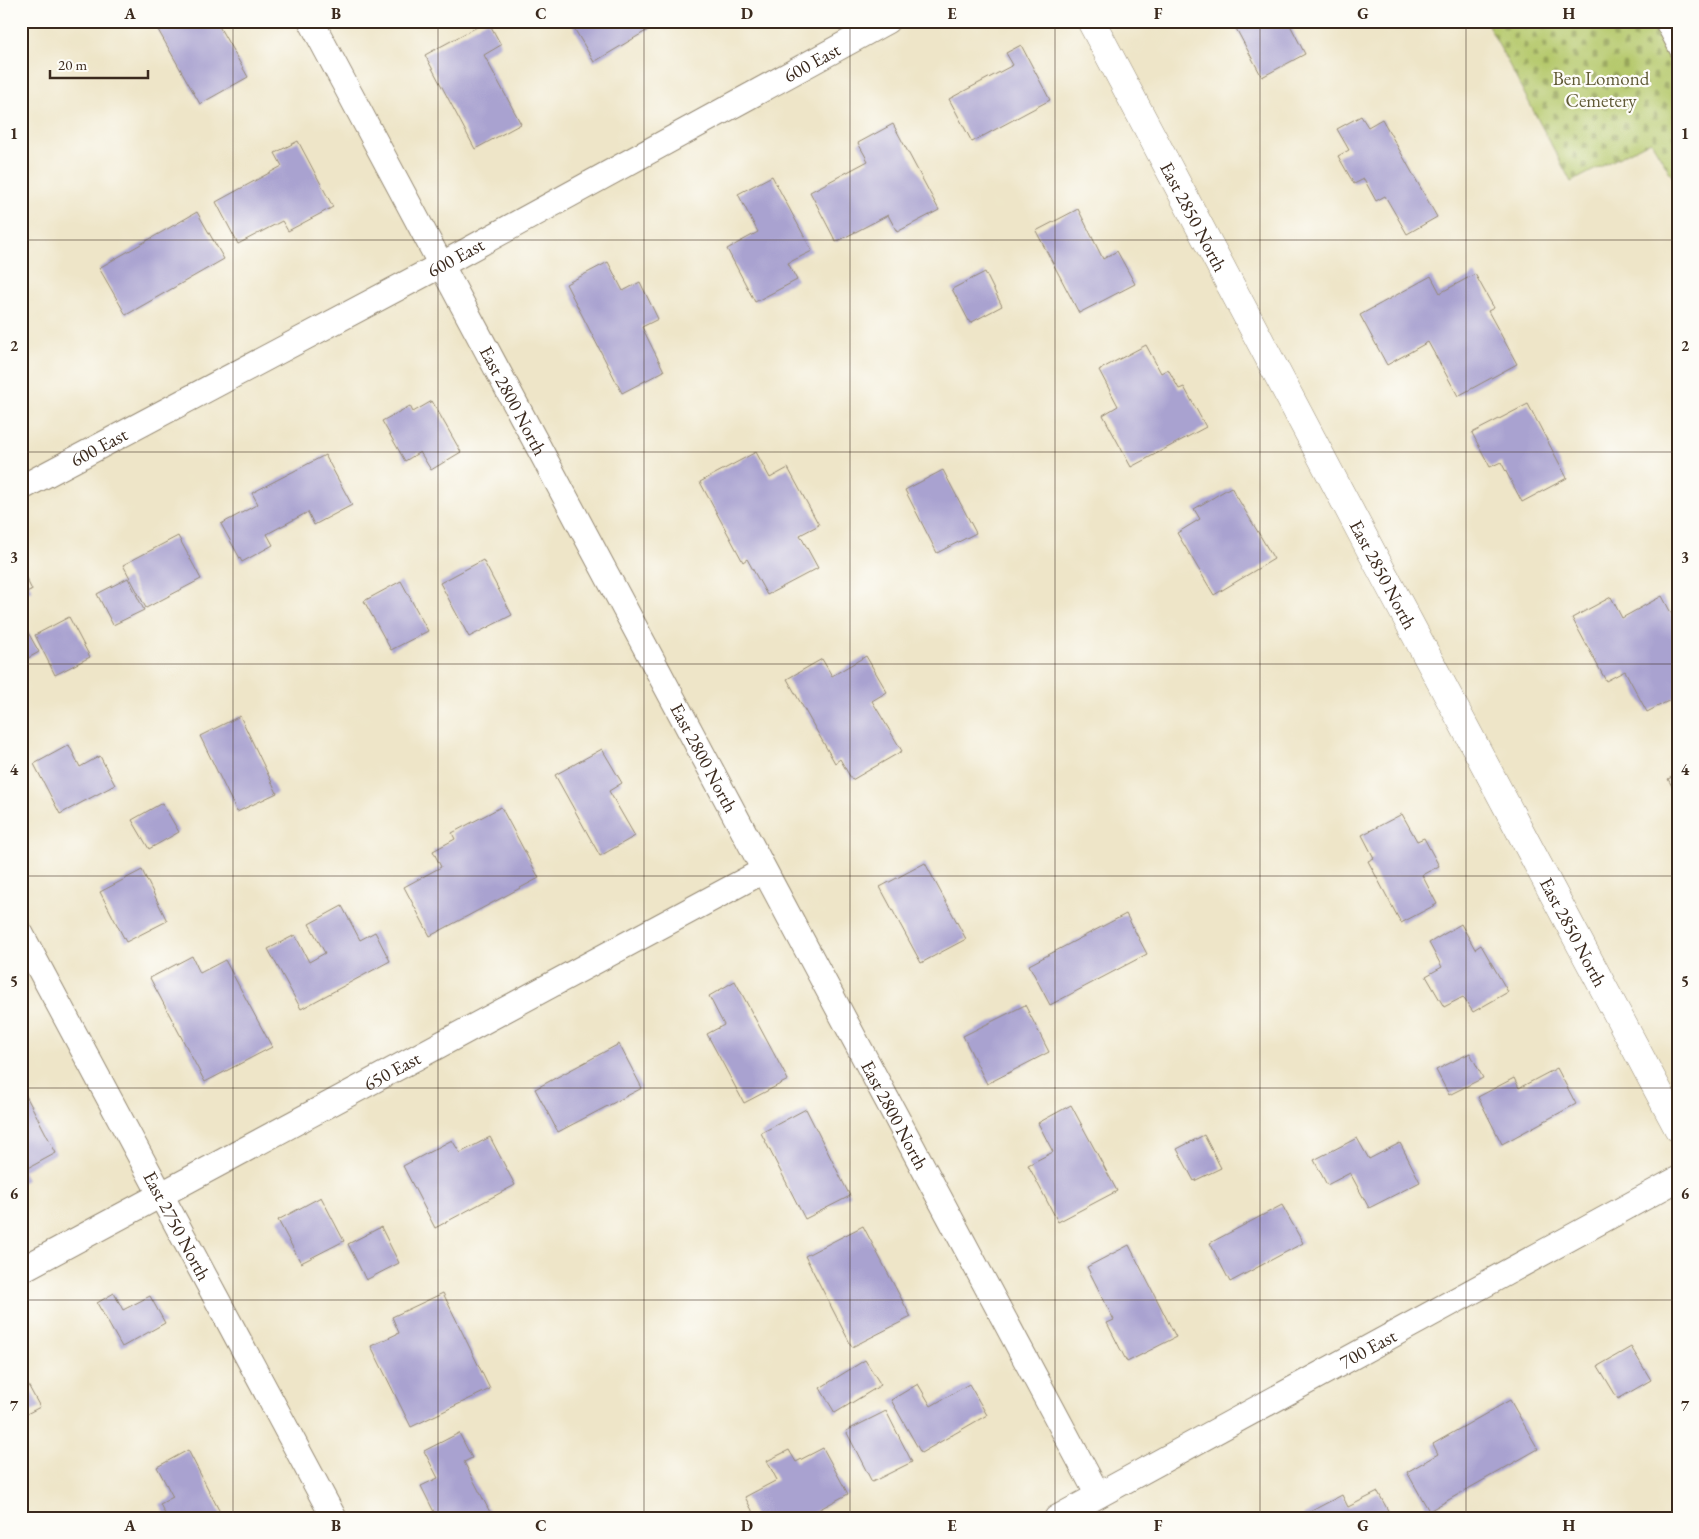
<svg xmlns="http://www.w3.org/2000/svg" width="1699" height="1539" font-family="'EB Garamond',serif">
	<defs>
		<pattern id="cemetery-stones" width="16" height="16" patternUnits="userSpaceOnUse" patternTransform="scale(1.25)"><rect width="16" height="16" fill="#b6c96d"/><path d="M2 7V4a2 2 0 0 1 4 0v3zM10 15v-3a2 2 0 0 1 4 0v3z" fill="#95a359"/></pattern>
	</defs>
	<rect width="100%" height="100%" fill="#fdfcf7"/>
	<filter id="ink" filterUnits="userSpaceOnUse"><feTurbulence type="fractalNoise" baseFrequency=".02" numOctaves="2"/><feDisplacementMap in="SourceGraphic" scale="10" xChannelSelector="R" yChannelSelector="G"/><feConvolveMatrix kernelMatrix="1 2 1 2 8 2 1 2 1" color-interpolation-filters="sRGB"/></filter>
	<filter id="wash" filterUnits="userSpaceOnUse"><feTurbulence type="fractalNoise" baseFrequency=".0096" numOctaves="4" result="noise"/><feDisplacementMap in="SourceGraphic" scale="20" xChannelSelector="R" yChannelSelector="G"/><feGaussianBlur stdDeviation="1.12" result="paint"/><feColorMatrix in="noise" values="0 0 0 0 0 0 0 0 0 0 0 0 0 0 0 0 0 1.4 0 .05"/><feComposite in="paint" operator="in"/></filter>
	<g filter="url(#wash)">
		<rect width="100%" height="100%" fill="#eee5c8"/>
		<!-- cemetery -->
		<path fill="url(#cemetery-stones)" stroke="#787a46" d="M1486,21h192v165l-27,-45 -80,41z"/>
		<g id="blocks">
			<!-- building -->
			<g fill="#a9a2d0">
				<path d="M153,21h63l32,56 -48,27z"/>
				<path d="M488,21l13,24 -17,10 37,69 -46,25 -50,-94z"/>
				<path d="M573,21h90l-69,41 -23,-39z"/>
				<path d="M1232,21h56l17,33 -43,23z"/>
				<path d="M1021,45l29,55 -78,42 -23,-43 64,-34 -7,-12z"/>
				<path d="M1361,116l7,11 14,-8 55,98 -30,17 -22,-38 -9,5 -12,-22 -10,5 -16,-28 11,-6 -12,-21z"/>
				<path d="M893,124l46,86 -42,22 -9,-17 -52,27 -26,-50 58,-31 -10,-18z"/>
				<path d="M298,141l35,66 -45,24 -6,-10 -44,23 -22,-42 66,-36 -7,-13z"/>
				<path d="M772,176l40,75 -24,12 9,17 -42,22 -28,-53 31,-17 -20,-38z"/>
				<path d="M1078,209l25,50 14,-8 18,33 -56,29 -43,-82z"/>
				<path d="M197,212l27,47 -98,56 -27,-47z"/>
				<path d="M608,262l15,29 17,-9 18,37 -16,8 22,44 -42,22 -56,-109z"/>
				<path d="M985,272l17,34 -32,17 -18,-34z"/>
				<path d="M1475,274l19,34 -6,3 29,53 -59,32 -30,-54 -41,23 -27,-50 71,-39 9,17z"/>
				<path d="M1146,345l15,28 7,-4 11,20 5,-2 22,40 -75,40 -28,-52 15,-9 -19,-36z"/>
				<path d="M432,401l29,51 -30,18 -11,-18 -15,9 -23,-40 28,-15 3,6z"/>
				<path d="M1528,404l39,74 -45,24 -21,-40 -11,5 -18,-34z"/>
				<path d="M756,452l14,26 18,-10 31,57 -19,10 18,33 -51,27 -20,-36 -4,3 -43,-80z"/>
				<path d="M325,455l27,50 -38,20 -6,-13 -41,22 6,11 -31,17 -21,-38 37,-20 -6,-11z"/>
				<path d="M943,470l33,63 -39,20 -32,-63z"/>
				<path d="M1231,487l43,72 -60,36 -37,-62 23,-14 -6,-10z"/>
				<path d="M178,536l23,43 -55,29 -23,-43z"/>
				<path d="M483,560l29,55 -43,22 -29,-54z"/>
				<path d="M21,568l11,22 -11,6z"/>
				<path d="M128,578l16,32 -31,15 -16,-31z"/>
				<path d="M401,581l27,50 -37,19 -27,-49z"/>
				<path d="M1662,596l16,30v70l-31,16 -22,-41 -19,10 -34,-63 39,-21 11,21z"/>
				<path d="M69,617l21,40 -35,18 -20,-40z"/>
				<path d="M21,620l18,32 -18,10z"/>
				<path d="M866,656l21,36 -15,9 30,50 -50,29 -12,-21 -5,4 -48,-84 35,-20 10,17z"/>
				<path d="M240,716l37,77 -40,19 -37,-76z"/>
				<path d="M69,745l11,22 20,-11 15,29 -55,29 -26,-50z"/>
				<path d="M602,749l20,34 -13,8 26,45 -35,20 -45,-81z"/>
				<path d="M1678,774v23l-10,-18z"/>
				<path d="M162,803l17,29 -30,17 -17,-29z"/>
				<path d="M501,807l38,71 -109,58 -26,-49 37,-20 -8,-16 22,-12 -3,-6z"/>
				<path d="M1402,814l15,27 7,-3 15,28 -17,9 15,29 -36,19 -33,-62 6,-3 -12,-23z"/>
				<path d="M925,863l41,76 -45,24 -41,-76z"/>
				<path d="M142,870l25,51 -41,21 -26,-50z"/>
				<path d="M342,906l18,34 15,-8 15,29 -89,48 -33,-60 27,-14 14,27 16,-9 -16,-29z"/>
				<path d="M1126,914l21,40 -97,51 -21,-40z"/>
				<path d="M1461,924l14,25 6,-4 27,47 -35,20 -10,-15 -19,10 -18,-31 16,-9 -13,-24z"/>
				<path d="M192,956l8,17 25,-13 47,87 -67,35 -55,-104z"/>
				<path d="M735,981l53,99 -44,23 -37,-69 17,-9 -15,-29z"/>
				<path d="M1025,1005l24,47 -62,32 -24,-48z"/>
				<path d="M619,1044l23,44 -84,44 -23,-43z"/>
				<path d="M1470,1053l13,25 -34,17 -13,-25z"/>
				<path d="M1557,1068l19,36 -74,40 -24,-47 36,-19 5,10z"/>
				<path d="M21,1086l35,67 -33,18 4,9 -6,3z"/>
				<path d="M1071,1105l46,86 -59,31 -30,-57 25,-13 -15,-29z"/>
				<path d="M806,1109l44,87 -45,23 -44,-86z"/>
				<path d="M1204,1135l17,33 -27,13 -17,-32z"/>
				<path d="M490,1137l25,48 -80,43 -32,-62 49,-26 8,13z"/>
				<path d="M1357,1138l12,21 31,-16 20,39 -51,26 -19,-35 -23,12 -13,-25z"/>
				<path d="M321,1197l23,44 -43,22 -23,-43z"/>
				<path d="M1282,1205l21,38 -73,39 -20,-39z"/>
				<path d="M863,1226l48,91 -59,30 -47,-91z"/>
				<path d="M381,1227l18,36 -33,17 -18,-36z"/>
				<path d="M1129,1245l47,92 -49,25 -20,-39 7,-3 -27,-53z"/>
				<path d="M114,1293l9,17 27,-14 15,27 -43,24 -25,-44z"/>
				<path d="M443,1293l47,96 -79,38 -40,-81 28,-13 -7,-16z"/>
				<path d="M1631,1347l20,33 -33,19 -20,-33z"/>
				<path d="M865,1360l16,25 -46,28 -15,-25z"/>
				<path d="M21,1372l19,35 -19,10z"/>
				<path d="M918,1384l13,22 38,-22 18,31 -66,38 -30,-53z"/>
				<path d="M1510,1400l28,49 -109,62 -22,-39 31,-18 -5,-10z"/>
				<path d="M886,1411l26,51 -40,20 -26,-51z"/>
				<path d="M459,1433l13,25 -8,4 29,56h-56l-16,-32 17,-8 -14,-27z"/>
				<path d="M823,1448l25,46 -45,24h-5l-2,-4 -8,4h-32l-11,-21 32,-17 -10,-19 22,-11 7,12z"/>
				<path d="M188,1450l35,68h-56l-7,-14 13,-7 -16,-30z"/>
				<path d="M1378,1492l14,26h-94l44,-23 6,12z"/>
			</g>
		</g>
	</g>
	<g filter="url(#ink)">
		<use href="#blocks" fill-opacity="0" stroke="#948873" stroke-width="1"/>
		<g fill="none" stroke-linecap="round" stroke-linejoin="round">
			<!-- service casing -->
			<g stroke="#948873" stroke-width="14">
				<path id="service" d="M1660,21l18,34"/>
			</g>
			<!-- minor casing -->
			<g stroke="#948873" stroke-width="27">
				<g id="minor">
					<path id="s1" d="M311,21l787,1474"/>
					<path id="s2" d="M21,488l420,-223 446,-244"/>
					<path id="s3" d="M21,934l313,584"/>
					<path id="s4" d="M21,1270l742,-399"/>
					<path id="s5" d="M1057,1518l621,-339"/>
				</g>
			</g>
			<!-- tertiary casing -->
			<g stroke="#948873" stroke-width="29">
				<g id="tertiary">
					<path id="s6" d="M1091,21c194,370 391,738 587,1107"/>
				</g>
			</g>
			<!-- service -->
			<use href="#service" stroke="#fff" stroke-width="12"/>
			<!-- minor -->
			<use href="#minor" stroke="#fff" stroke-width="25"/>
			<!-- tertiary -->
			<use href="#tertiary" stroke="#fff" stroke-width="28"/>
		</g>
	</g>
	<!-- grid -->
	<path fill="none" stroke="#3b2a1e" stroke-width="1" stroke-opacity="0.55" d="M233,21v1497M438,21v1497M644,21v1497M850,21v1497M1055,21v1497M1260,21v1497M1466,21v1497M21,240h1657M21,452h1657M21,664h1657M21,876h1657M21,1088h1657M21,1300h1657"/>
	<g text-anchor="middle" stroke-width="4.5" stroke-linejoin="round" paint-order="stroke">
		<!-- street labels -->
		<g font-size="19" fill="#3b2a1e" stroke="#fdfcf7">
			<text dy="7" stroke="none"><textPath href="#s2" startOffset="898">600 East</textPath></text>
			<text dy="7" stroke="none"><textPath href="#s6" startOffset="221">East 2850 North</textPath></text>
			<text dy="7" stroke="none"><textPath href="#s2" startOffset="492">600 East</textPath></text>
			<text dy="7" stroke="none"><textPath href="#s1" startOffset="430">East 2800 North</textPath></text>
			<text dy="7" stroke="none"><textPath href="#s2" startOffset="88">600 East</textPath></text>
			<text dy="7" stroke="none"><textPath href="#s6" startOffset="626">East 2850 North</textPath></text>
			<text dy="7" stroke="none"><textPath href="#s1" startOffset="835">East 2800 North</textPath></text>
			<text dy="7" stroke="none"><textPath href="#s6" startOffset="1031">East 2850 North</textPath></text>
			<text dy="7" stroke="none"><textPath href="#s4" startOffset="421">650 East</textPath></text>
			<text dy="7" stroke="none"><textPath href="#s1" startOffset="1240">East 2800 North</textPath></text>
			<text dy="7" stroke="none"><textPath href="#s3" startOffset="331">East 2750 North</textPath></text>
			<text dy="7" stroke="none"><textPath href="#s5" startOffset="354">700 East</textPath></text>
		</g>
		<!-- park labels -->
		<g font-size="19" fill="#605a36" stroke="#fdfcf7">
			<text x="1601" y="85">Ben Lomond<tspan x="1601" dy="22">Cemetery</tspan></text>
		</g>
	</g>
	<!-- margin -->
	<rect width="1699" height="1539" fill="none" stroke="#fdfcf7" stroke-width="55"/>
	<!-- scale -->
	<path d="M50 70v8h98v-8" fill="none" stroke="#3b2a1e" stroke-width="2.5"/>
	<text x="58" y="70" font-size="15" fill="#3b2a1e" stroke="#fdfcf7" stroke-width="4" paint-order="stroke">20 m</text>
	<rect x="28" y="28" width="1644" height="1484" fill="none" stroke="#3b2a1e" stroke-width="2"/>
	<g font-size="16" text-anchor="middle" font-weight="bold" fill="#3b2a1e">
		<text x="130" y="19">A</text>
		<text x="336" y="19">B</text>
		<text x="541" y="19">C</text>
		<text x="747" y="19">D</text>
		<text x="952" y="19">E</text>
		<text x="1158" y="19">F</text>
		<text x="1363" y="19">G</text>
		<text x="1569" y="19">H</text>
		<text x="14" y="139">1</text>
		<text x="1685" y="139">1</text>
		<text x="14" y="351">2</text>
		<text x="1685" y="351">2</text>
		<text x="14" y="563">3</text>
		<text x="1685" y="563">3</text>
		<text x="14" y="775">4</text>
		<text x="1685" y="775">4</text>
		<text x="14" y="987">5</text>
		<text x="1685" y="987">5</text>
		<text x="14" y="1199">6</text>
		<text x="1685" y="1199">6</text>
		<text x="14" y="1411">7</text>
		<text x="1685" y="1411">7</text>
		<text x="130" y="1531">A</text>
		<text x="336" y="1531">B</text>
		<text x="541" y="1531">C</text>
		<text x="747" y="1531">D</text>
		<text x="952" y="1531">E</text>
		<text x="1158" y="1531">F</text>
		<text x="1363" y="1531">G</text>
		<text x="1569" y="1531">H</text>
	</g>
</svg>
